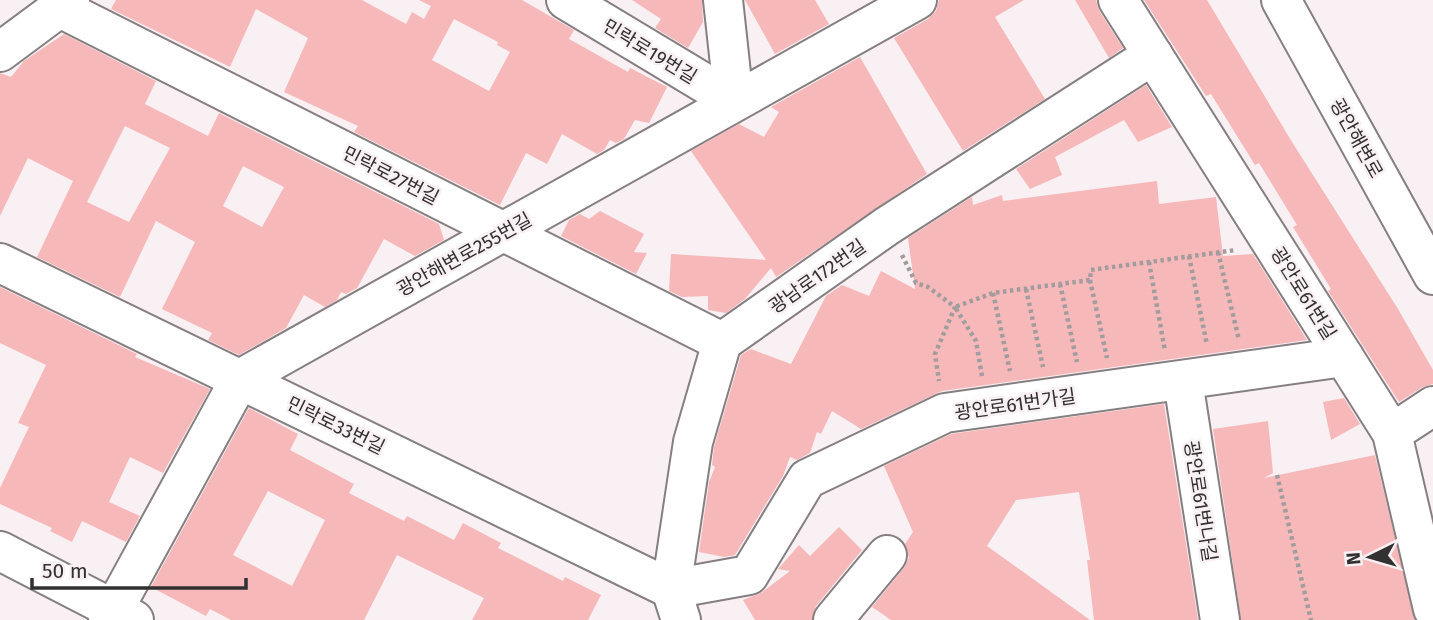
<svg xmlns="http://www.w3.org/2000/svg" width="1433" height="620" font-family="'Fira Sans','Noto Sans KR',sans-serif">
	<rect width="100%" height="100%" fill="#f8f0f3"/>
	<!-- building -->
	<g fill="#f7b8b9" fill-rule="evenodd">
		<path d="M116,0h246l44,24 6,-12 12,7 7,-13 -12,-6h103l52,30 -5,9 59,33 2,-4 37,19 -18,36 -14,-3 -11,19 -8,4 -6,-3 -6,10 -7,4 -35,-20 -15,30 -21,-11 -26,52 -146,-73 4,-6 -74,-34 24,-54 -52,-29 -26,58 -119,-58zM454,19l44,23 -1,3 13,7 -21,39 -57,-31z"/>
		<path d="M632,0h70l1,22 -15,26 -33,-20 6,-9z"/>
		<path d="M745,0h70l14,24 -54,30z"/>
		<path d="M939,0h85l-29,17 50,82 -82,52 -69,-113 34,-19 8,-8z"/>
		<path d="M1075,0h21l4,12 23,36 -14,10z"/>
		<path d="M1144,0h63l85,142 106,167 35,61v14l-12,4 -22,14 -71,-111 3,-2 -38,-62 4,-2 -38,-62 -4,2 -44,-71 -5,2z"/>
		<path d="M64,34l92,47 -11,23 63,32 11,-23 220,111 5,16 -29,16 -31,-17 -27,49 -11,6 -5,-2 -4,8 -12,7 -21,-12 -18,33 -47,27 -31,-15 4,-7 -50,-24 33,-67 -39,-21 -36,76 -83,-40 36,-76 -45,-23 -28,58v-143l11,4 13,-16zM125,126l45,22 -41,74 -42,-20zM243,166l41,21 -22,40 -39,-21z"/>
		<path d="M860,57l67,117 -151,103 -5,-9 -26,31 -19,14 -18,-3v-14l-26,1 -13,-6 2,-37 95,6 -75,-109 48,-27 25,13 15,-25 -8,-5z"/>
		<path d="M1146,85l26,42 -34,15 -14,-22 -69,37 7,18 -32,14 -14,-20z"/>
		<path d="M1157,181l2,23 57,-7 7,59 30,-2 54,86 -365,51 -81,38 -29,-18 -11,23 -4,-2 -7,21 -13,7 -7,-3 -7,19 -48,79 -11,2 -25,-5 10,-70 6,-15 -3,-2 2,-18 27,-92 10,-6 40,15 35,-68 16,-11 27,11 12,-25 34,18 -7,-51 64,-41 1,8 29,-10 1,6z"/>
		<path d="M600,211l44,23 -10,18 13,1 -11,21 -75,-38 8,-16 11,-6 9,5z"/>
		<path d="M0,287l137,67 -2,3 75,32 -47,84 -33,-16 -21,45 31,14 -14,26 -44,-21 -10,21 -22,-11 2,-3 -52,-24v-16l29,-61 -11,-4 28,-58 -46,-22z"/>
		<path d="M1344,398l16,26 -29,16 -8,-38z"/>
		<path d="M1164,404l34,216h-104l-7,-60h3l-11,-68 -63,8 -29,46 103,74h-199l-19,-13 32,-39 5,-10 -4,-14 8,-12 -29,-66 67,-32z"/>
		<path d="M249,408l49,26 -8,16 64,34 -5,9 55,28 3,-5 47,24 9,-17 38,20 -3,5 65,33 2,-4 36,18 -13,25h-116l12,-22 -87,-43 -33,65h-133l-21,-11 -4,7 -55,-29zM268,491l57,29 -33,66 -59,-31z"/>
		<path d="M1268,421l5,52 -9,5 111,-23 40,165h-174l-28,-191z"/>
		<path d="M839,527l23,23 -46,56 -4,14h-57l-12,-20 18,-7 29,-22 -12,-2 21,-24 11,11z"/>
	</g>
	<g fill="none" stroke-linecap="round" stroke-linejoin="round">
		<!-- minor casing -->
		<g stroke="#867f81" stroke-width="42">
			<g id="minor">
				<path d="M58,0l2,8 662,334"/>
				<path d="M566,0l168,101"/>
				<path d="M723,0l11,101"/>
				<path d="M1118,0l274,433 41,176"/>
				<path d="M0,52l70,-52"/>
				<path d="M0,263l671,326 78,-14 58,-96 138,-66 399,-56"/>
				<path d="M1183,381l37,239"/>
				<path d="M1392,433l41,-27"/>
				<path d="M108,620l132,-241 677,-379"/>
				<path d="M681,620l-10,-31 22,-147 29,-100 165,-116 266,-171"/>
				<path d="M833,620l54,-65"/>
			</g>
		</g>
		<!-- major casing -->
		<g stroke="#867f81" stroke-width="42">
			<g id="major">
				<path d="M1281,0l152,275"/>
				<path d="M0,551l134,69"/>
			</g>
		</g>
		<!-- path -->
		<g stroke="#a29c9e" stroke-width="4.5" stroke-dasharray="3.5 3.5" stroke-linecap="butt">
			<path d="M1218,252l21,88"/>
			<path d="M902,255l14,28 12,4 27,20 -20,47 4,27"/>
			<path d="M1189,256l18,89"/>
			<path d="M1149,262l16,89"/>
			<path d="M1090,280l17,78"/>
			<path d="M1060,284l17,78"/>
			<path d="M1026,289l17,78"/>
			<path d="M993,293l17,78"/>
			<path d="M982,376l-6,-35 -21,-34 38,-14 97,-13 1,-10 145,-20"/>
			<path d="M1277,475l34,145"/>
		</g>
		<!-- minor -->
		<use href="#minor" stroke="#fff" stroke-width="38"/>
		<!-- major -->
		<use href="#major" stroke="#fff" stroke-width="38"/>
	</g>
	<g text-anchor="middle" stroke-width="5" stroke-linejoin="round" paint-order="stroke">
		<!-- street labels -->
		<g font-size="19" fill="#323030" stroke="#f8f0f3">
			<text transform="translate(650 51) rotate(31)" y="7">민락로19번길</text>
			<text transform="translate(1357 138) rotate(61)" y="7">광안해변로</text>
			<text transform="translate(391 175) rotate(27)" y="7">민락로27번길</text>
			<text transform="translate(464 254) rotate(-29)" y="7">광안해변로255번길</text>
			<text transform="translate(817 276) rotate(-35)" y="7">광남로172번길</text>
			<text transform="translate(1304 293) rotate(58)" y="7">광안로61번길</text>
			<text transform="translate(1015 404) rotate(-8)" y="7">광안로61번가길</text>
			<text transform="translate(336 425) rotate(26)" y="7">민락로33번길</text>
			<text transform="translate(1201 501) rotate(81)" y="7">광안로61번나길</text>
		</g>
	</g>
	<!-- north arrow -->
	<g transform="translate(1370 557) rotate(265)" stroke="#f8f0f3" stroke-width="5" paint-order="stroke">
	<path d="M0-5L12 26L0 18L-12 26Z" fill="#323030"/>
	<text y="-10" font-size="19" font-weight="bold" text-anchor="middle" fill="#323030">N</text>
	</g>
	<!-- scale -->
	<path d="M32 578v10h214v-10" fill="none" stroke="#323030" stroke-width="3.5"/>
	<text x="42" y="578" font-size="21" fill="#323030" stroke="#f8f0f3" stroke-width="5" paint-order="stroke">50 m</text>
</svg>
